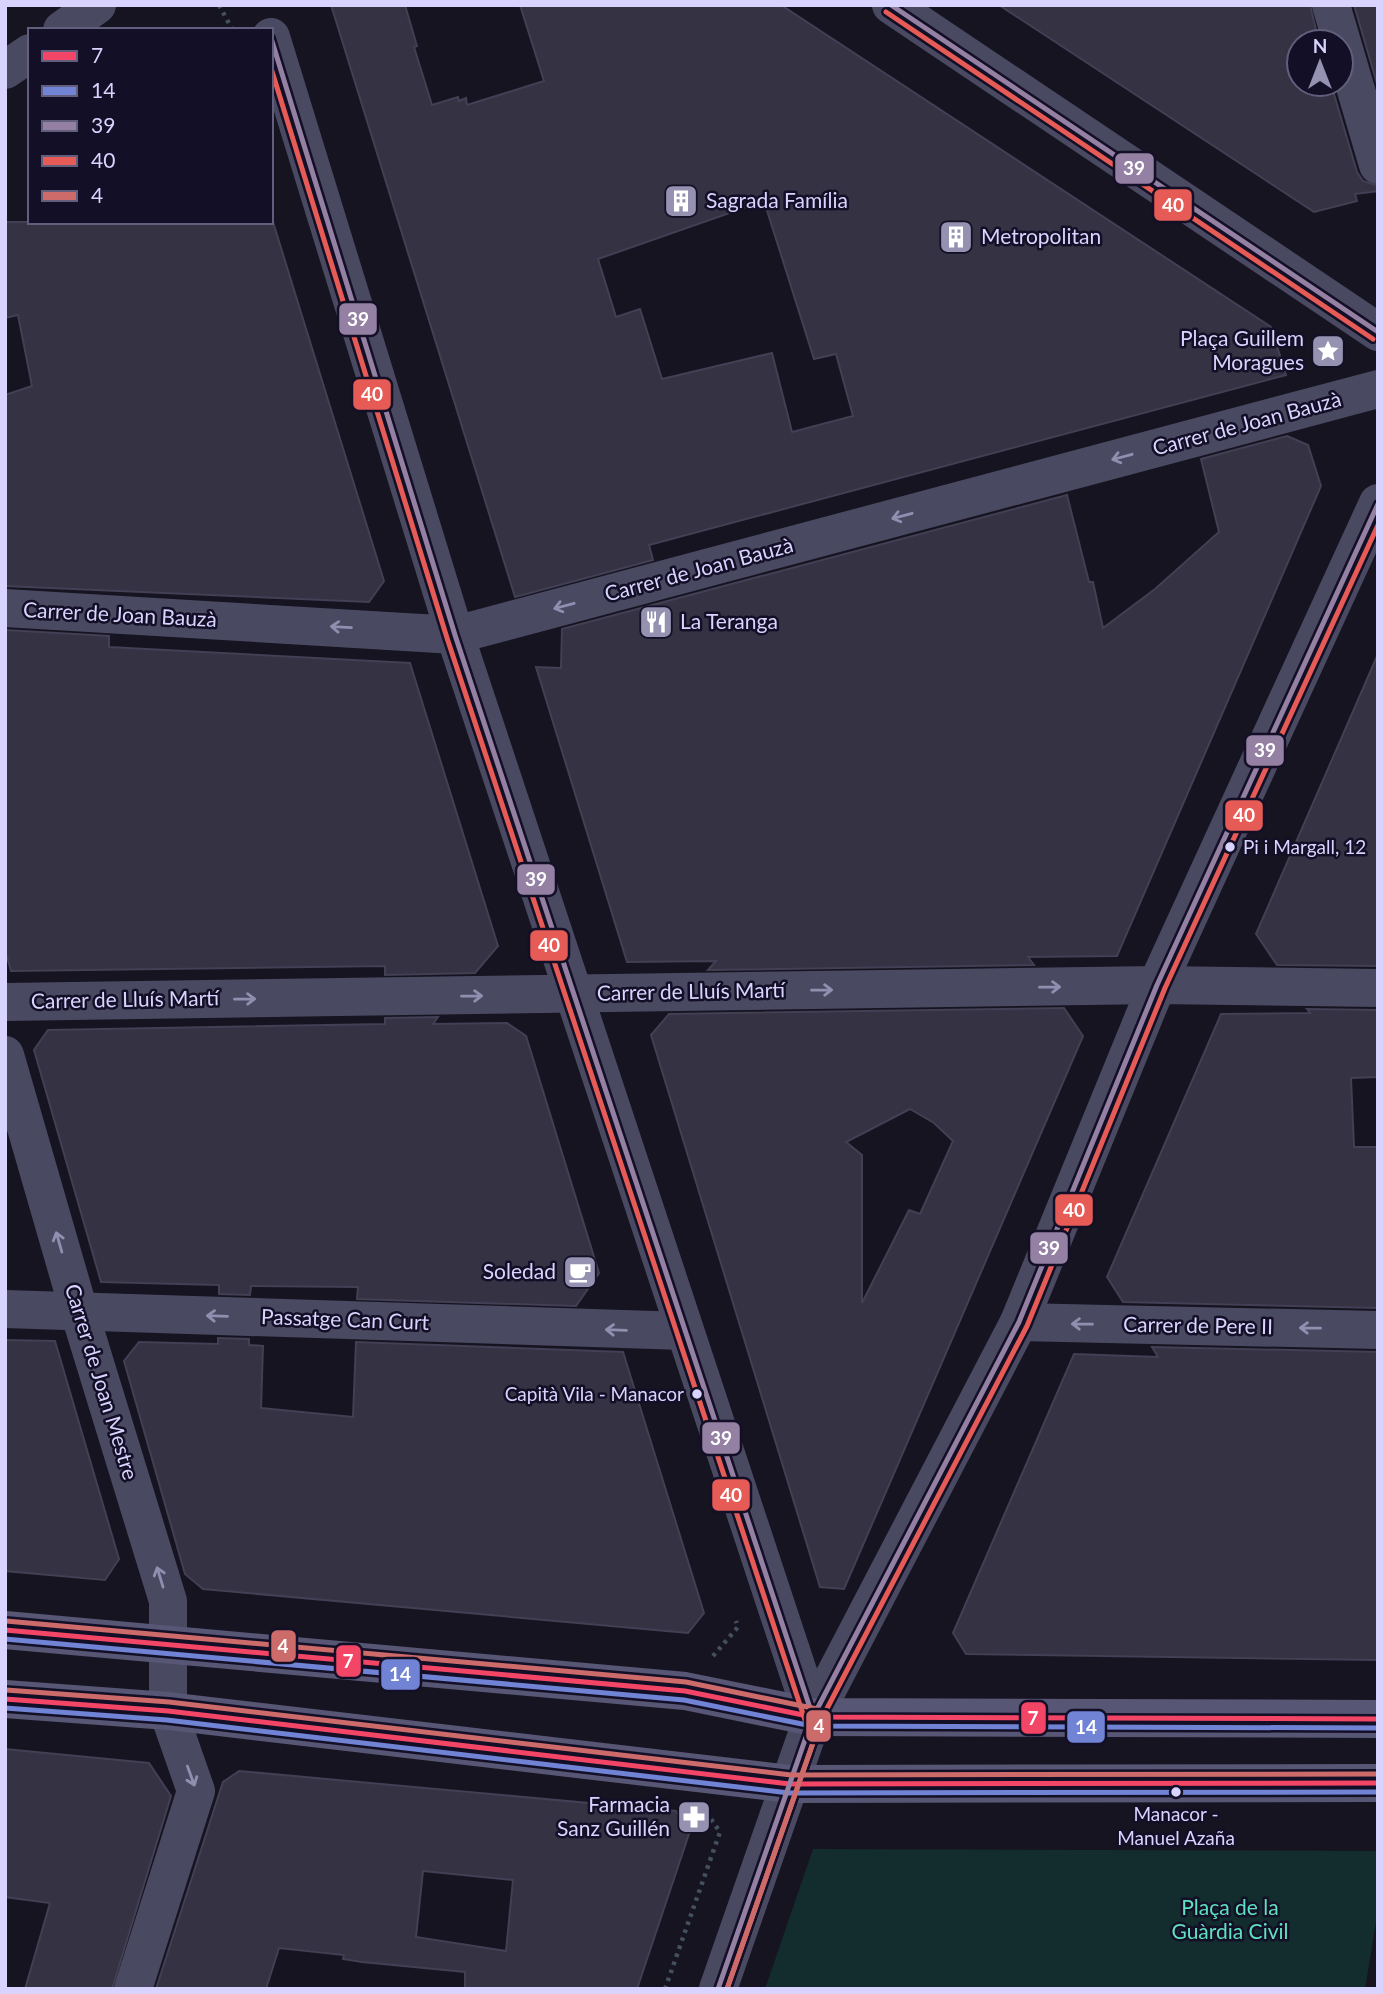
<svg xmlns="http://www.w3.org/2000/svg" width="1383" height="1994" font-family="Lato,sans-serif">
	<rect width="100%" height="100%" fill="#161421"/>
	<!-- green -->
	<path fill="#132c2d" d="M813,1849l565,2v59l-13,79h-600z"/>
	<!-- building -->
	<g fill="#343243" stroke="#433f54" stroke-width="2" fill-rule="evenodd">
		<path d="M331,5h74l12,41 -3,1 18,58 26,-8 1,4 7,-3 1,7 77,-24 -24,-76h261l490,322 15,48 -637,170 4,15 -138,37zM764,201l50,158 22,-5 17,62 -61,16 -20,-79 -110,26 -22,-70 -24,8 -18,-58z"/>
		<path d="M999,5h311l9,37h-20v42h32l26,88 6,9 15,5v5l-23,3 2,7 -43,11z"/>
		<path d="M1354,5h24v82z"/>
		<path d="M5,222h268l111,359 -15,21 -364,-16v-191l27,-9 -14,-71 -13,3z"/>
		<path d="M1287,436l21,9 13,41 -204,470 -89,1 6,8 -326,5 8,-9 -89,1 -91,-295 25,1 1,-39 505,-134 22,87h4l10,46 52,-39 64,-57 -18,-73z"/>
		<path d="M5,630l104,6v11l301,16 88,283 -23,27 -90,2v-9l-374,5 -6,-21z"/>
		<path d="M1378,654v312l-101,-1 -21,-31z"/>
		<path d="M1064,1008l19,28 -239,553 -24,-2 -169,-552 18,-21zM910,1109l24,14 19,18 -33,73 -11,-4 -47,93v-148l-16,-13z"/>
		<path d="M1307,1009l71,1v67l-27,1 3,69h24v161l-255,-6 -16,-25 114,-263 89,-1z"/>
		<path d="M438,1017l-5,7 74,-1 19,13 73,237 -23,33 -219,-7 1,-12 -107,-1 -1,9 -31,-1v-9l-118,-3 -67,-232 14,-20 337,-6v-6z"/>
		<path d="M218,1338l31,1v6l14,1 -2,62 92,9 3,-75 267,10 81,261 -16,20 -485,-44 -18,-15 -61,-213 15,-19 79,2z"/>
		<path d="M5,1340l50,1 64,218 -14,21 -100,-9z"/>
		<path d="M1152,1347l226,5v308l-412,-6 -13,-21 121,-279 84,3z"/>
		<path d="M5,1749l144,14 22,33 -59,193h-87l25,-86 -45,-6z"/>
		<path d="M239,1771l437,40 14,20 -53,158h-172v-17l-103,-10 -19,-3 1,-4 -65,-7 -13,41h-110l67,-207zM423,1871l90,9 -7,71 -90,-14z"/>
	</g>
	<g fill="none" stroke-linecap="round" stroke-linejoin="round">
		<!-- path -->
		<g stroke="#44505f" stroke-width="4.5" stroke-dasharray="3.5 5" stroke-linecap="butt">
			<path d="M219,5l13,24"/>
			<path d="M713,1656l25,-29 -2,-6"/>
			<path d="M665,1989l55,-157 -12,-17"/>
		</g>
		<!-- minor -->
		<g stroke="#4a4962" stroke-width="38">
			<path d="M1331,5l47,160"/>
			<path d="M62,30l35,-25"/>
			<path d="M5,70l25,-17"/>
			<path d="M5,608l450,27 923,-246"/>
			<path d="M5,1002l1152,-17 221,3"/>
			<path d="M5,1055l74,256 89,290v110l28,80 -63,198"/>
			<path d="M5,1309l679,22"/>
			<path d="M1019,1322l359,8"/>
		</g>
		<!-- tertiary -->
		<g stroke="#4a4962" stroke-width="38">
			<path d="M891,5l487,327"/>
			<path d="M271,37l184,598 358,1082"/>
			<path d="M718,1989l95,-272 206,-395 138,-337 221,-482"/>
		</g>
		<!-- secondary -->
		<g stroke="#575674" stroke-width="38">
			<path d="M5,1630l680,61 128,26 565,2"/>
			<path d="M5,1699l163,12 622,73 588,-1"/>
		</g>
		<!-- bus-1 casing -->
		<g stroke="#130f26" stroke-width="10">
			<g id="bus-1">
				<path d="M5,1630l680,61 128,26 565,2"/>
				<path d="M5,1699l163,12 622,73 588,-1"/>
			</g>
		</g>
		<!-- bus-2 casing -->
		<g stroke="#130f26" stroke-width="10">
			<g id="bus-2">
				<path d="M5,1639l679,61 128,26 566,2"/>
				<path d="M5,1708l162,12 622,73 589,-1"/>
			</g>
		</g>
		<!-- bus-3 casing -->
		<g stroke="#130f26" stroke-width="10">
			<g id="bus-3">
				<path d="M891,5l487,327"/>
				<path d="M271,38l184,597 358,1082"/>
				<path d="M718,1989l95,-272 206,-395 138,-337 221,-481"/>
			</g>
		</g>
		<!-- bus-4 casing -->
		<g stroke="#130f26" stroke-width="10">
			<g id="bus-4">
				<path d="M886,12l487,327"/>
				<path d="M271,68l176,570 358,1082"/>
				<path d="M727,1989l94,-269 206,-394 138,-338 213,-463"/>
			</g>
		</g>
		<!-- bus-5 casing -->
		<g stroke="#130f26" stroke-width="10">
			<g id="bus-5">
				<path d="M6,1621l680,61 131,27 4,5v6l-94,269"/>
				<path d="M6,1690l163,12 622,73 587,-1"/>
			</g>
		</g>
		<!-- bus-1 -->
		<use href="#bus-1" stroke="#f34667" stroke-width="5"/>
		<!-- bus-2 -->
		<use href="#bus-2" stroke="#7183d5" stroke-width="5"/>
		<!-- bus-3 -->
		<use href="#bus-3" stroke="#9480a2" stroke-width="5"/>
		<!-- bus-4 -->
		<use href="#bus-4" stroke="#e65b55" stroke-width="5"/>
		<!-- bus-5 -->
		<use href="#bus-5" stroke="#cd6b6b" stroke-width="5"/>
	</g>
	<!-- one-way arrows -->
	<defs><path id="oneway-shaft" d="M-6 0H5M1.5-3L5.5 0L1.5 3" fill="none" stroke-width="1.6" stroke-linecap="round" stroke-linejoin="round" transform="scale(1.75)"/></defs>
	<g stroke="#928eb0">
		<use href="#oneway-shaft" transform="translate(1122 457) rotate(165)"/>
		<use href="#oneway-shaft" transform="translate(902 516) rotate(165)"/>
		<use href="#oneway-shaft" transform="translate(564 606) rotate(165)"/>
		<use href="#oneway-shaft" transform="translate(341 627) rotate(-177)"/>
		<use href="#oneway-shaft" transform="translate(1050 987) rotate(-1)"/>
		<use href="#oneway-shaft" transform="translate(822 990) rotate(-1)"/>
		<use href="#oneway-shaft" transform="translate(472 996) rotate(-1)"/>
		<use href="#oneway-shaft" transform="translate(245 999) rotate(-1)"/>
		<use href="#oneway-shaft" transform="translate(59 1242) rotate(-106)"/>
		<use href="#oneway-shaft" transform="translate(217 1316) rotate(-178)"/>
		<use href="#oneway-shaft" transform="translate(1082 1324) rotate(-179)"/>
		<use href="#oneway-shaft" transform="translate(1310 1328) rotate(-179)"/>
		<use href="#oneway-shaft" transform="translate(616 1330) rotate(-178)"/>
		<use href="#oneway-shaft" transform="translate(160 1577) rotate(-107)"/>
		<use href="#oneway-shaft" transform="translate(191 1776) rotate(70)"/>
	</g>
	<!-- icons -->
	<defs>
		<g id="building-square" transform="scale(1.75)"><rect x="-9" y="-9" width="18" height="18" rx="4" fill="#9591b1" stroke="#130f26"/><path d="M-4-6H4V6H1V3H-1V6H-4ZM-2.5-4.3h1.7v1.8h-1.7ZM.8-4.3h1.7v1.8H.8ZM-2.5-1h1.7V.8h-1.7ZM.8-1h1.7V.8H.8Z" fill="#fff"/></g>
		<g id="sight-square" transform="scale(1.75)"><rect x="-9" y="-9" width="18" height="18" rx="4" fill="#9591b1" stroke="#130f26"/><path d="M0-6L1.8-2.2L6-1.7L2.9 1.2L3.7 5.4L0 3.3L-3.7 5.4L-2.9 1.2L-6-1.7L-1.8-2.2Z" fill="#fff"/></g>
		<g id="restaurant-square" transform="scale(1.75)"><rect x="-9" y="-9" width="18" height="18" rx="4" fill="#9591b1" stroke="#130f26"/><path d="M-5-6h1v4h1v-4h1v4h1v-4h1v5L-1.5 .5V6h-2V.5L-5-1ZM5-6V6H3V1.5H1.5Q1.5-4 5-6Z" fill="#fff"/></g>
		<g id="cafe-square" transform="scale(1.75)"><rect x="-9" y="-9" width="18" height="18" rx="4" fill="#9591b1" stroke="#130f26"/><path d="M-5.5-4.5H6V0H3Q3 3.5 0 3.5H-2.5Q-5.5 3.5-5.5 0ZM3-3.2v2h1.7v-2ZM-6 4.5H4V6H-6Z" fill="#fff"/></g>
		<g id="pharmacy-square" transform="scale(1.75)"><rect x="-9" y="-9" width="18" height="18" rx="4" fill="#9591b1" stroke="#130f26"/><path d="M-2-6h4v4h4v4h-4v4h-4v-4h-4v-4h4Z" fill="#fff"/></g>
	</defs>
	<g fill-rule="evenodd">
		<use href="#building-square" x="681" y="201"/>
		<use href="#building-square" x="956" y="237"/>
		<use href="#sight-square" x="1328" y="351"/>
		<use href="#restaurant-square" x="656" y="622"/>
		<use href="#cafe-square" x="580" y="1272"/>
		<use href="#pharmacy-square" x="694" y="1817"/>
	</g>
	<!-- markers -->
	<g fill="#d9d4ff" stroke="#130f26" stroke-width="2.5">
		<circle cx="1230" cy="847" r="6"/>
		<circle cx="697" cy="1394" r="6"/>
		<circle cx="1176" cy="1792" r="6"/>
	</g>
	<g text-anchor="middle" stroke-width="5" stroke-linejoin="round" paint-order="stroke">
		<!-- bus labels -->
		<g font-size="19" fill="#d9d4ff" stroke="#130f26" text-anchor="start">
			<text x="1243" y="854">Pi i Margall, 12</text>
			<text x="684" y="1401" text-anchor="end">Capità Vila - Manacor</text>
			<text x="1176" y="1821" text-anchor="middle">Manacor -<tspan x="1176" dy="24">Manuel Azaña</tspan></text>
		</g>
		<!-- poi labels -->
		<g font-size="21" fill="#d9d4ff" stroke="#130f26" text-anchor="start">
			<text x="706" y="208">Sagrada Família</text>
			<text x="981" y="244">Metropolitan</text>
			<text x="1304" y="346" text-anchor="end">Plaça Guillem<tspan x="1304" dy="24">Moragues</tspan></text>
			<text x="680" y="629">La Teranga</text>
			<text x="556" y="1279" text-anchor="end">Soledad</text>
			<text x="670" y="1812" text-anchor="end">Farmacia<tspan x="670" dy="24">Sanz Guillén</tspan></text>
		</g>
		<!-- street labels -->
		<g font-size="21" fill="#d9d4ff" stroke="#130f26">
			<text transform="translate(1247 424) rotate(-15)" y="7">Carrer de Joan Bauzà</text>
			<text transform="translate(699 570) rotate(-15)" y="7">Carrer de Joan Bauzà</text>
			<text transform="translate(120 615) rotate(3)" y="7">Carrer de Joan Bauzà</text>
			<text transform="translate(691 992) rotate(-1)" y="7">Carrer de Lluís Martí</text>
			<text transform="translate(125 1000) rotate(-1)" y="7">Carrer de Lluís Martí</text>
			<text transform="translate(345 1320) rotate(2)" y="7">Passatge Can Curt</text>
			<text transform="translate(1198 1326) rotate(1)" y="7">Carrer de Pere II</text>
			<text transform="translate(101 1382) rotate(73)" y="7">Carrer de Joan Mestre</text>
		</g>
		<!-- park labels -->
		<g font-size="21" fill="#5fe0c0" stroke="#130f26">
			<text x="1230" y="1915">Plaça de la<tspan x="1230" dy="24">Guàrdia Civil</tspan></text>
		</g>
	</g>
	<g stroke="#130f26" stroke-width="2.5">
		<rect x="1114" y="152" width="41" height="33" rx="7" fill="#9480a2"/>
		<rect x="1153" y="188" width="40" height="34" rx="7" fill="#e65b55"/>
		<rect x="338" y="302" width="40" height="34" rx="7" fill="#9480a2"/>
		<rect x="352" y="378" width="40" height="33" rx="7" fill="#e65b55"/>
		<rect x="1245" y="734" width="40" height="33" rx="7" fill="#9480a2"/>
		<rect x="1224" y="799" width="40" height="33" rx="7" fill="#e65b55"/>
		<rect x="516" y="863" width="40" height="33" rx="7" fill="#9480a2"/>
		<rect x="529" y="929" width="40" height="33" rx="7" fill="#e65b55"/>
		<rect x="1054" y="1193" width="40" height="34" rx="7" fill="#e65b55"/>
		<rect x="1029" y="1231" width="40" height="34" rx="7" fill="#9480a2"/>
		<rect x="701" y="1421" width="40" height="34" rx="7" fill="#9480a2"/>
		<rect x="711" y="1478" width="40" height="34" rx="7" fill="#e65b55"/>
		<rect x="270" y="1629" width="27" height="34" rx="7" fill="#cd6b6b"/>
		<rect x="335" y="1644" width="27" height="34" rx="7" fill="#f34667"/>
		<rect x="380" y="1658" width="41" height="33" rx="7" fill="#7183d5"/>
		<rect x="1020" y="1701" width="27" height="34" rx="7" fill="#f34667"/>
		<rect x="805" y="1709" width="27" height="34" rx="7" fill="#cd6b6b"/>
		<rect x="1066" y="1710" width="40" height="34" rx="7" fill="#7183d5"/>
	</g>
	<g font-size="19" text-anchor="middle" font-weight="bold" fill="#fff">
		<text x="1134" y="175">39</text>
		<text x="1173" y="212">40</text>
		<text x="358" y="326">39</text>
		<text x="372" y="401">40</text>
		<text x="1265" y="757">39</text>
		<text x="1244" y="822">40</text>
		<text x="536" y="886">39</text>
		<text x="549" y="952">40</text>
		<text x="1074" y="1217">40</text>
		<text x="1049" y="1255">39</text>
		<text x="721" y="1445">39</text>
		<text x="731" y="1502">40</text>
		<text x="283" y="1653">4</text>
		<text x="348" y="1668">7</text>
		<text x="400" y="1681">14</text>
		<text x="1033" y="1725">7</text>
		<text x="819" y="1733">4</text>
		<text x="1086" y="1734">14</text>
	</g>
	<!-- border -->
	<rect width="1383" height="1994" fill="none" stroke="#d9d4ff" stroke-width="14"/>
	<!-- legend -->
	<rect x="28" y="28" width="245" height="196" fill="#130f26" stroke="#625e7d" stroke-width="2"/>
	<rect x="42" y="51" width="35" height="10" fill="#f34667" stroke="#625e7d" stroke-width="2"/>
	<text x="91" y="63" font-size="21" fill="#d9d4ff">7</text>
	<rect x="42" y="86" width="35" height="10" fill="#7183d5" stroke="#625e7d" stroke-width="2"/>
	<text x="91" y="98" font-size="21" fill="#d9d4ff">14</text>
	<rect x="42" y="121" width="35" height="10" fill="#9480a2" stroke="#625e7d" stroke-width="2"/>
	<text x="91" y="133" font-size="21" fill="#d9d4ff">39</text>
	<rect x="42" y="156" width="35" height="10" fill="#e65b55" stroke="#625e7d" stroke-width="2"/>
	<text x="91" y="168" font-size="21" fill="#d9d4ff">40</text>
	<rect x="42" y="191" width="35" height="10" fill="#cd6b6b" stroke="#625e7d" stroke-width="2"/>
	<text x="91" y="203" font-size="21" fill="#d9d4ff">4</text>
	<!-- north arrow -->
	<g transform="translate(1320 63)"><circle r="33" fill="#130f26" stroke="#625e7d" stroke-width="2"/>
	<path d="M0-5L12 26L0 18L-12 26Z" fill="#9591b1"/>
	<text y="-10" font-size="19" font-weight="bold" text-anchor="middle" fill="#d9d4ff">N</text>
	</g>
</svg>
